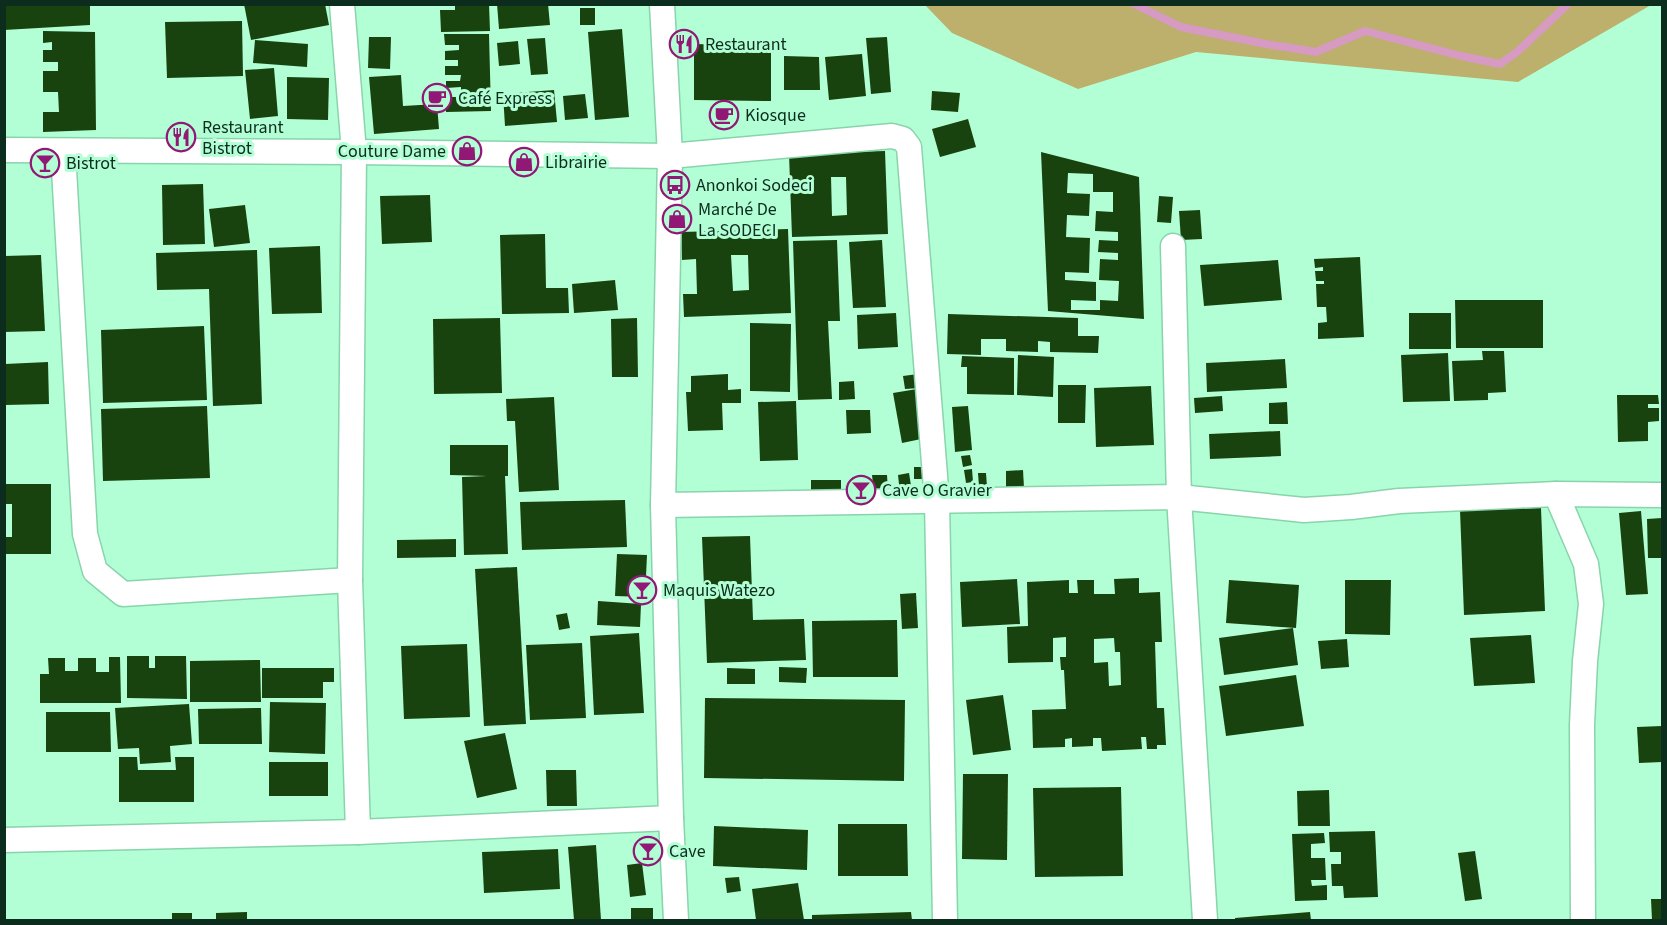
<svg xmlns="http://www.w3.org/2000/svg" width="1667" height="925" font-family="'Source Sans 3',sans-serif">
	<rect width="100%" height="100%" fill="#b2ffd5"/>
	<!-- forest -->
	<path fill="#bcb06c" d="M925,5h726l-133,77 -322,-30 -118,37 -126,-56z"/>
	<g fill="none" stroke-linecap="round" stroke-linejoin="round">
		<!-- stream -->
		<path stroke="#d79ac2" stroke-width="8" d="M1134,4l47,23 85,17 50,8 49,-21 96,25 39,8 17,-12 51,-48"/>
	</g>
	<!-- building -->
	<g fill="#19430e" fill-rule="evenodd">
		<path d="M244,4h81l4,21 -78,15z"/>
		<path d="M455,4h34l1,27 -49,1 -1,-22h15z"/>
		<path d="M497,4h51l2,21 -51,4z"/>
		<path d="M4,5h86v20l-86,5z"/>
		<rect x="580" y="8" width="15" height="17"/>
		<path d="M242,21l1,55 -76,2 -2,-56z"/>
		<path d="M622,29l7,88 -34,3 -7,-88z"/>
		<path d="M43,31l52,1 1,98 -53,2v-20h16l-1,-20h-15v-21h15v-9h-15v-12h9v-8l-9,1z"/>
		<path d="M444,34h45l2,77 -45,1v-15h15v-10l-15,1v-7h14l1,-6h-16v-9h13v-6h-13v-9l14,-1v-5h-14z"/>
		<path d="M369,37h22l-1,32 -22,-1z"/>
		<path d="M887,37l4,55 -20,2 -5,-56z"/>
		<path d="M545,38l3,36 -17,1 -4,-36z"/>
		<path d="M255,40l53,4 -1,23 -54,-4z"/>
		<path d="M518,41l2,23 -21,2 -2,-23z"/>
		<path d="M694,44l77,2v55l-77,-1z"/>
		<path d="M862,54l4,42 -37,4 -4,-43z"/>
		<path d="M784,56l35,1 1,33h-36z"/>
		<path d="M274,68l4,48 -28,3 -5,-49z"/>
		<path d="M401,75l2,31 34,-2 2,25 -65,5 -5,-57z"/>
		<path d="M287,77l42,1 -1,42 -41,-1z"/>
		<path d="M554,90l3,32 -52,4 -2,-32z"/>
		<path d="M932,91l28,2 -2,19 -27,-2z"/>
		<path d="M585,94l3,24 -23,2 -2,-24z"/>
		<path d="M968,119l8,28 -36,10 -8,-28z"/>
		<path d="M885,151l3,83 -96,3 -3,-83zM831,177h15l1,38 -15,1z"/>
		<path d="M1041,152l98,25 5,142 -96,-8zM1068,173l25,1v18h20v20l-17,-1 -1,20 23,1v9l-19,-1 -1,12 20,1v7l-18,-1 -1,21 20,1 -1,20 -18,-1v10h-29v-10l25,1v-19l-31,-2v-8l24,1 1,-35 -24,-1 1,-22 22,1 1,-22 -23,-1z"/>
		<path d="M203,184l2,60 -42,1 -1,-60z"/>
		<path d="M430,195l2,47 -50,2 -2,-48z"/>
		<path d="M1159,196l14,1 -2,26 -14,-1z"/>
		<path d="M245,205l5,38 -36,4 -5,-38z"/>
		<path d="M1200,210l2,29 -21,1 -2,-29z"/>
		<path d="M788,229l3,84 -107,4 -1,-23h14l-1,-35 -14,1 -1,-28zM731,255h17l1,35 -16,1z"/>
		<path d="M545,234l1,54h22l1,25 -67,1 -2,-79z"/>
		<path d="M837,240l3,81h-12l4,78 -34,1 -5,-159z"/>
		<path d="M882,240l4,67 -33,1 -4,-66z"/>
		<path d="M320,246l2,67 -50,1 -3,-66z"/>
		<path d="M257,250l5,154 -49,2 -4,-117 -52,1 -1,-37z"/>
		<path d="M41,255l4,76 -41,1v-76z"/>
		<path d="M1360,257l4,80 -46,2v-16l9,-1 -1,-15h-9l-1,-23h8v-3h-8l-1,-10h8v-4l-8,1 -1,-9z"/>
		<path d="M1278,260l4,40 -78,6 -4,-41z"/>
		<path d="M615,280l3,30 -44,3 -2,-29z"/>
		<path d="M1455,300h88v48h-87z"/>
		<path d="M896,313l2,34 -40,2 -1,-34z"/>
		<rect x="1409" y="313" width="42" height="36"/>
		<path d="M948,314l130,4v18h21l-1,17 -48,-1v-10l-12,-1v11l-32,-1v-12h-25v16l-34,-1z"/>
		<path d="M500,318l2,75 -68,1 -1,-75z"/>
		<path d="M637,318l1,59h-26l-1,-58z"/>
		<path d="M750,323l41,1 -1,68 -40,-1z"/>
		<path d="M204,326l3,74 -104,3 -2,-73z"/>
		<path d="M1482,351h22l2,41 -18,1v7l-34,1 -2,-40 31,-1z"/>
		<path d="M1448,353l2,48 -47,1 -2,-47z"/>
		<path d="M1018,355l36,2 -1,40 -36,-2z"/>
		<path d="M962,356l52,2v37l-47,-1v-27h-6z"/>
		<path d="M1285,359l2,29 -80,4 -1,-29z"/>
		<path d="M48,362l1,42 -44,1v-41z"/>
		<path d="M728,374v16l13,-1v14h-19l1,27 -35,1 -2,-39h5v-16z"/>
		<path d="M918,374l2,14 -15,1 -2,-13z"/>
		<path d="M854,381l1,18 -16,1v-18z"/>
		<path d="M1058,385h28l-1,38h-27z"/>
		<path d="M1151,386l3,59 -58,2 -2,-59z"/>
		<path d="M917,389l9,49 -24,5 -9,-50z"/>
		<path d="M1617,395h41l1,9h-11v4h11v13l-11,1v19l-30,1z"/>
		<path d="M1222,396l1,15 -28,2 -1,-15z"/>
		<path d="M554,397l5,93 -40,2 -4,-71h-8l-1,-22z"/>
		<path d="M796,401l2,59 -38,1 -2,-59z"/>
		<path d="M1287,402l1,22h-19v-21z"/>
		<path d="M207,406l3,72 -107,3 -2,-72z"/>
		<path d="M968,406l4,44 -17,2 -3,-45z"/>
		<path d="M846,410h24l1,23 -24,1z"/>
		<path d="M1280,431l1,25 -71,3 -1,-25z"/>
		<path d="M450,445h58v31h-3l3,78 -44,1 -2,-78 25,-1 -37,-1z"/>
		<path d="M970,455l2,10 -9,2 -2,-11z"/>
		<rect x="914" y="467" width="12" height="12"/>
		<path d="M972,469l1,13 -7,1 -2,-13z"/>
		<path d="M1023,470l1,18 -18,1v-18z"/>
		<path d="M909,473l3,19 -12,1 -2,-18z"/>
		<path d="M978,473h8l1,14h-8z"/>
		<path d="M872,475h15l1,17 -14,1z"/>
		<rect x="811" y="480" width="30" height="17"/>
		<path d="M866,480l1,15 -16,1 -1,-15z"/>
		<path d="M4,484h47v70h-47v-17h8v-33h-8z"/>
		<path d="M625,500l2,47 -105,3 -2,-48z"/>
		<path d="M1541,508l4,103 -81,4 -4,-105z"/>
		<path d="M1641,511l7,83 -22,1 -7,-82z"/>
		<path d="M1662,518v40h-14l-1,-39z"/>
		<path d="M750,536l3,84 51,-1 2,41 -99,3 -5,-126z"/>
		<path d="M456,539v18l-59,1v-18z"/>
		<path d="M617,554l30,1 -2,42 -30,-1z"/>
		<path d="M517,567l9,157 -42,2 -9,-157z"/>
		<path d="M1139,578v15l21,-1 2,50h-7l2,66h7l2,37h-9v4h-10l-1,-12h-5l1,12 -40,2 -1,-13h-8v8l-21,1v-9l-7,1v8l-32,1 -1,-38 34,-1 -2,-39h-3l-1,-13h6v-20l-13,1v24l-45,1 -1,-36 21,-1 -1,-44 42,-2v13h9l-1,-13h17v14h21l-1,-15zM1114,638l1,14h5l1,33 -12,1 -1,-24 -14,1v-24z"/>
		<path d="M1017,579l3,45 -58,3 -2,-45z"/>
		<path d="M1229,580l70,5 -3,43 -70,-5z"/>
		<path d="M1345,580h46l-1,55 -45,-1z"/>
		<path d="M916,593l2,35 -16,1 -2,-35z"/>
		<path d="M598,601l43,3 -1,23 -43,-2z"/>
		<path d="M567,613l3,15 -11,2 -3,-15z"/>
		<path d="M897,620l1,57h-85l-1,-56z"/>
		<path d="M1293,628l5,37 -74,10 -5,-37z"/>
		<path d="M639,633l5,80 -50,2 -4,-79z"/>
		<path d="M1531,635l4,48 -61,3 -4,-48z"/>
		<path d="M1347,639l2,28 -28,2 -3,-28z"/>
		<path d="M582,643l4,75 -56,2 -4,-75z"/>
		<path d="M467,644l3,73 -66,2 -3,-73z"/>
		<path d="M127,656h22v12h6v-12h31l1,43 -60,-1z"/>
		<path d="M109,657h11l1,46h-81v-29h9l-1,-16h17v13h13v-13h18v14h13z"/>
		<path d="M260,660l1,42h-71v-41z"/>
		<path d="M779,667l28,1 -1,15 -27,-1z"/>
		<path d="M262,668h72v14h-11v16h-61z"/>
		<path d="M727,668l28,1v15h-28z"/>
		<path d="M1296,675l8,51 -78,10 -7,-50z"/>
		<path d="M1003,695l8,55 -38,5 -7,-55z"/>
		<path d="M705,698l200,2 -1,81 -200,-3z"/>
		<path d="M270,702l56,1 -1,51 -56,-2z"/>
		<path d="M189,704l3,40 -22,2 1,16 -31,2 -1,-16 -21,1 -3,-41z"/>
		<path d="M261,708l1,36h-63l-1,-35z"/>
		<path d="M46,712h64l1,40h-65z"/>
		<path d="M1662,726v36l-23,1 -2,-36z"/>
		<path d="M505,733l12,56 -40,9 -13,-57z"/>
		<path d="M119,757h18l1,13h38l-1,-13h19v45h-75z"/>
		<rect x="269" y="762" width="59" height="34"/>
		<path d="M546,770h30l1,36h-30z"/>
		<path d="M963,774h45l-1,86 -45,-1z"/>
		<path d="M1121,787l2,89 -88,1 -2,-89z"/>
		<path d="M1329,790l1,36h-32l-1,-35z"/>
		<path d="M838,824h69l1,52h-70z"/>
		<path d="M714,826l94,4 -1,40 -94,-4z"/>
		<path d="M1375,831l3,66 -34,1 -1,-12h-11l-1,-22h10v-12h-11l-1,-20z"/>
		<path d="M1324,833l1,10 -14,1v14h14l1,22h-15l1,6 15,-1v15l-32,1 -3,-67z"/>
		<path d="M596,845l5,75h-27l-6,-73z"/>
		<path d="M558,849l2,40 -76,4 -2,-41z"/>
		<path d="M1475,851l7,48 -17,2 -7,-48z"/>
		<path d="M642,863l4,32 -16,2 -3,-32z"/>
		<path d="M739,877l2,14 -14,2 -2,-15z"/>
		<path d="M798,883l6,37h-48l-4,-31z"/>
		<path d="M1651,899h11v21h-10z"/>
		<rect x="631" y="908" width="22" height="12"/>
		<path d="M247,912v8h-31v-7z"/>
		<path d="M911,912l1,8h-100v-5z"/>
		<path d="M1310,912l1,8h-76v-2z"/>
		<rect x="172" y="913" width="20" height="7"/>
	</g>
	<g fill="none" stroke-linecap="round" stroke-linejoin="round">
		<!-- street casing -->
		<g stroke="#89d4ac" stroke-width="27">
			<g id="street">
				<path d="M342,4l12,148 -4,428 8,252"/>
				<path d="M662,4l8,152 -7,349 8,313 5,102"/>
				<path d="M4,150l350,2 316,4 222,-20 11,3 6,8 28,354 8,419"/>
				<path d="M63,152l22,382 10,37 28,23 227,-14"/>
				<path d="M1173,246l6,251 26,423"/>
				<path d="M1556,494l30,70 5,40 -6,57 -3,64 1,195"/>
				<path d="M663,505l516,-8 125,13 47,-3 48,-6 157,-7 106,1"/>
				<path d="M4,840l354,-8 313,-14"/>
			</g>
		</g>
		<!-- street -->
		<use href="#street" stroke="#fff" stroke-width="24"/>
	</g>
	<!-- icons -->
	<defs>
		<g id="restaurant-ring" transform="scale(1.5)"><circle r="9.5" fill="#b2ffd5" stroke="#911875" stroke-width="1.5"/><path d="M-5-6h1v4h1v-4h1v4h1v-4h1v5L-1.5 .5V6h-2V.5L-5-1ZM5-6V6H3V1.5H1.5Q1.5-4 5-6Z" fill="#911875"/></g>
		<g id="cafe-ring" transform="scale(1.5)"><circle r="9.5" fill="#b2ffd5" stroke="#911875" stroke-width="1.5"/><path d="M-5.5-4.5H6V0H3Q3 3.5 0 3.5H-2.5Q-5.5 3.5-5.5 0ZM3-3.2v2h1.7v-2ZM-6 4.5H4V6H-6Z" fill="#911875"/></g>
		<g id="shop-ring" transform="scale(1.5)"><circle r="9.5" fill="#b2ffd5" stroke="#911875" stroke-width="1.5"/><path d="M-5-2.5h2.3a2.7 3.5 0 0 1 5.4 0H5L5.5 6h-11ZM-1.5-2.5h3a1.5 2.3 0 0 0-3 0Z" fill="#911875"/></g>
		<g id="bar-ring" transform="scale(1.5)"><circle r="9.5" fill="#b2ffd5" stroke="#911875" stroke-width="1.5"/><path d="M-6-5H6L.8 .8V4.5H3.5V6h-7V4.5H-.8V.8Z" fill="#911875"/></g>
		<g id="bus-ring" transform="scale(1.5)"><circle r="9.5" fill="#b2ffd5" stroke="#911875" stroke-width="1.5"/><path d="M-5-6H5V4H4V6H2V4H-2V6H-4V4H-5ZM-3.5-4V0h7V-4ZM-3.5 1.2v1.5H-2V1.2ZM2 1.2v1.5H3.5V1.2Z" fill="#911875"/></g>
	</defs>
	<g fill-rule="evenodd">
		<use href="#restaurant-ring" x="684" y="44"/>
		<use href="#cafe-ring" x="437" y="98"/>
		<use href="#cafe-ring" x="724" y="115"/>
		<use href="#restaurant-ring" x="181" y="137"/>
		<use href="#shop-ring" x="467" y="151"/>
		<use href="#shop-ring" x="524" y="162"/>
		<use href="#bar-ring" x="45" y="163"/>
		<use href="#bus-ring" x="675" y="185"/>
		<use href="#shop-ring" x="677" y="219"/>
		<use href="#bar-ring" x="861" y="490"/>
		<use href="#bar-ring" x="642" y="590"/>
		<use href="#bar-ring" x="648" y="851"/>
	</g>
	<g text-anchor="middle" stroke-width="6" stroke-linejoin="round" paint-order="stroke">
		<!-- poi labels -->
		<g font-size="18" fill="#0c2c1d" stroke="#b2ffd5" text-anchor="start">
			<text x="705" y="50">Restaurant</text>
			<text x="458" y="104">Café Express</text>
			<text x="745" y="121">Kiosque</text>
			<text x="202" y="133">Restaurant<tspan x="202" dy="21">Bistrot</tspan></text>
			<text x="446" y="157" text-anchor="end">Couture Dame</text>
			<text x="545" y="168">Librairie</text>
			<text x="66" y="169">Bistrot</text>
			<text x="696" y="191">Anonkoi Sodeci</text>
			<text x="698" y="215">Marché De<tspan x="698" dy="21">La SODECI</tspan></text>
			<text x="882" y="496">Cave O Gravier</text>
			<text x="663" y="596">Maquis Watezo</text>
			<text x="669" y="857">Cave</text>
		</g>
	</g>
	<!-- border -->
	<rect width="1667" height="925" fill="none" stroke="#0c2c1d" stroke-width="12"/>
</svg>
